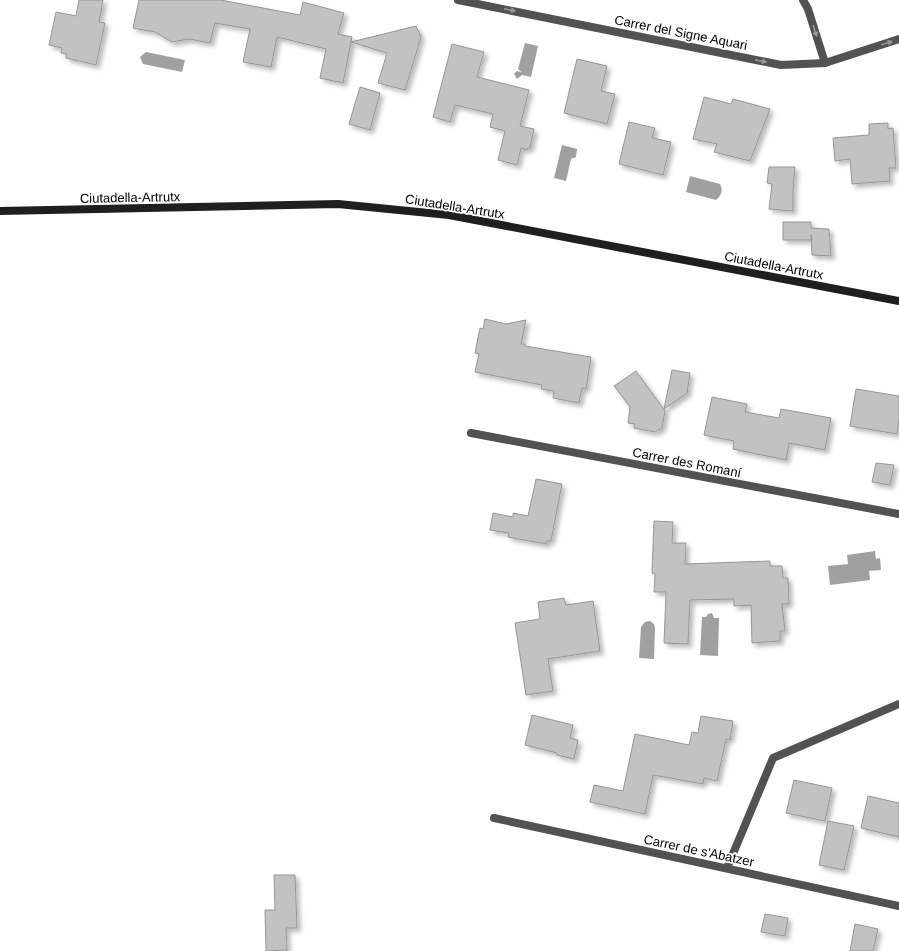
<svg xmlns="http://www.w3.org/2000/svg" width="899" height="951" font-family="Arial,sans-serif">
	<defs>
		<filter id="shadow"><feDropShadow dx="3.5" dy="3.5" stdDeviation="2" flood-color="#0004"/></filter>
	</defs>
	<rect width="100%" height="100%" fill="#fff"/>
	<!-- water -->
	<g fill="#a0a0a0">
		<path d="M525,43l13,3 -7,31 -9,-2 -5,4 -3,-5 3,-3 5,1 -4,-3z"/>
		<path d="M146,52l39,8 -3,12 -39,-8 -3,-7z"/>
		<path d="M562,145l15,4 -1,8 -5,2 -5,22 -12,-3z"/>
		<path d="M690,176l30,8c3,6 2,11 -4,16l-30,-8z"/>
		<path d="M875,551l1,8 4,-1 1,12 -12,1 1,9 -40,5 -2,-19 20,-2 -1,-9z"/>
		<path d="M712,613l2,5h5l-1,38 -18,-1 2,-38h4l2,-3z"/>
		<path d="M650,621l4,3 1,4 -1,31 -15,-1 2,-31 4,-5z"/>
	</g>
	<!-- building -->
	<g fill="#c2c2c2" stroke="#969696" filter="url(#shadow)">
		<path d="M79,0h24l-4,22 6,1 -9,42 -30,-7 1,-4 -6,-1 1,-5 -13,-3 7,-33 20,4z"/>
		<path d="M139,0h82l79,15 3,-13 41,11 -6,21 14,3 -9,46 -23,-5 6,-29 -49,-12 -6,30 -28,-5 7,-33 -35,-6 -5,20 -21,-4 -17,3 -17,-10 -22,-4z"/>
		<path d="M416,26l5,11 -16,53 -27,-7 9,-30 -36,-11z"/>
		<path d="M452,44l32,8 -7,25 52,13 -9,36 14,3 -4,19h-2l-1,2 -6,-2 -4,17 -19,-5 7,-29 -15,-4 3,-13 -38,-9 -5,17 -17,-5z"/>
		<path d="M577,59l30,7 -6,25 14,3 -8,30 -43,-11z"/>
		<path d="M360,87l20,6 -10,37 -21,-6z"/>
		<path d="M704,97l27,7 2,-5 37,10 -20,52 -36,-9 3,-8 -24,-5z"/>
		<path d="M629,122l26,6 -3,10 19,4 -8,33 -44,-11z"/>
		<path d="M888,123v6l5,-1 3,40h-7l1,13 -38,3 -2,-25 -15,2 -2,-23 36,-3v-11z"/>
		<path d="M769,167h26l-2,22v22l-24,-2 3,-25 -5,-1z"/>
		<path d="M783,222h28v6l18,1 2,27 -19,-1 -1,-20 1,5h-29z"/>
		<path d="M485,319l21,5 20,-4 -5,24h4v2l66,11 -5,32 -4,-1 -3,15 -26,-5 1,-7 -13,-2 1,-4 -67,-13 4,-18 -4,-1 5,-25 3,1z"/>
		<path d="M672,370l18,3 -3,20 -23,16z"/>
		<path d="M636,371l29,40 -3,17 -7,4 -21,-4 1,-4 -7,-1 2,-16 -16,-21z"/>
		<path d="M856,389l43,7v23l-2,15 -47,-8z"/>
		<path d="M712,397l35,7 -2,8 34,6 2,-9 50,9 -6,32 -36,-7 -3,17 -53,-11 1,-8 -30,-6z"/>
		<path d="M876,463l18,2 -4,20 -18,-3z"/>
		<path d="M536,479l26,5 -11,57h-4l-1,3 -38,-7 1,-4 -19,-3 3,-17 20,4v-4l15,3z"/>
		<path d="M654,521l19,1 -1,21h14l-1,21 85,-3v5h12l1,12h5l1,26h-7l3,27h-5v10l-28,2 -1,-38 -17,1v-7l-44,1 -2,44 -24,-1 2,-51h-12l1,-18 -3,-1z"/>
		<path d="M564,598l2,7 27,-4 7,50 -52,8 5,32 -27,4 -11,-72 25,-4 -2,-17z"/>
		<path d="M532,715l41,10 -3,13 8,2 -4,19 -17,-4v-2l-32,-8z"/>
		<path d="M701,716l32,5 -3,19 -4,-1 -9,42 -13,-3 -1,6 -50,-9 -8,39 -55,-12 4,-17 29,6 12,-57 54,11 3,-13 6,1z"/>
		<path d="M794,780l38,8 -7,33 -39,-8z"/>
		<path d="M868,796l31,7v34l-38,-9z"/>
		<path d="M828,821l26,5 -10,44 -25,-5z"/>
		<path d="M274,875h21l2,53h-11l1,22 -21,1 -1,-41h10z"/>
		<path d="M765,914l23,4 -3,18 -24,-4z"/>
		<path d="M855,924l23,5 -5,22h-23z"/>
	</g>
	<g fill="none" stroke-linecap="round" stroke-linejoin="round">
		<!-- street -->
		<g stroke="#525252" stroke-width="8">
			<path d="M458,0l323,65 44,-2 74,-24"/>
			<path d="M803,0l5,9 17,54"/>
			<path d="M471,433l428,81"/>
			<path d="M494,818l405,88"/>
			<path d="M727,868l46,-110 126,-54"/>
		</g>
		<!-- secondary -->
		<path stroke="#1f1f1f" stroke-width="8" d="M0,211l338,-7 111,11 450,86"/>
	</g>
	<!-- one-way arrows -->
	<defs><path id="oneway-solid" d="M-6-.8H1V-3.2L6.5 0L1 3.2V.8H-6Z"/></defs>
	<g fill="#979797">
		<use href="#oneway-solid" transform="translate(510 10) rotate(11)"/>
		<use href="#oneway-solid" transform="translate(815 31) rotate(72)"/>
		<use href="#oneway-solid" transform="translate(887 43) rotate(-17)"/>
		<use href="#oneway-solid" transform="translate(761 61) rotate(11)"/>
	</g>
	<g text-anchor="middle" stroke-width="3.5" stroke-linejoin="round" paint-order="stroke">
		<!-- street labels -->
		<g font-size="13" fill="#000" stroke="#fff">
			<text transform="translate(681 32) rotate(11)" y="5">Carrer del Signe Aquari</text>
			<text transform="translate(130 197) rotate(-1)" y="5">Ciutadella-Artrutx</text>
			<text transform="translate(455 206) rotate(9)" y="5">Ciutadella-Artrutx</text>
			<text transform="translate(774 265) rotate(11)" y="5">Ciutadella-Artrutx</text>
			<text transform="translate(687 462) rotate(11)" y="5">Carrer des Romaní</text>
			<text transform="translate(699 850) rotate(12)" y="5">Carrer de s'Abatzer</text>
		</g>
	</g>
</svg>
